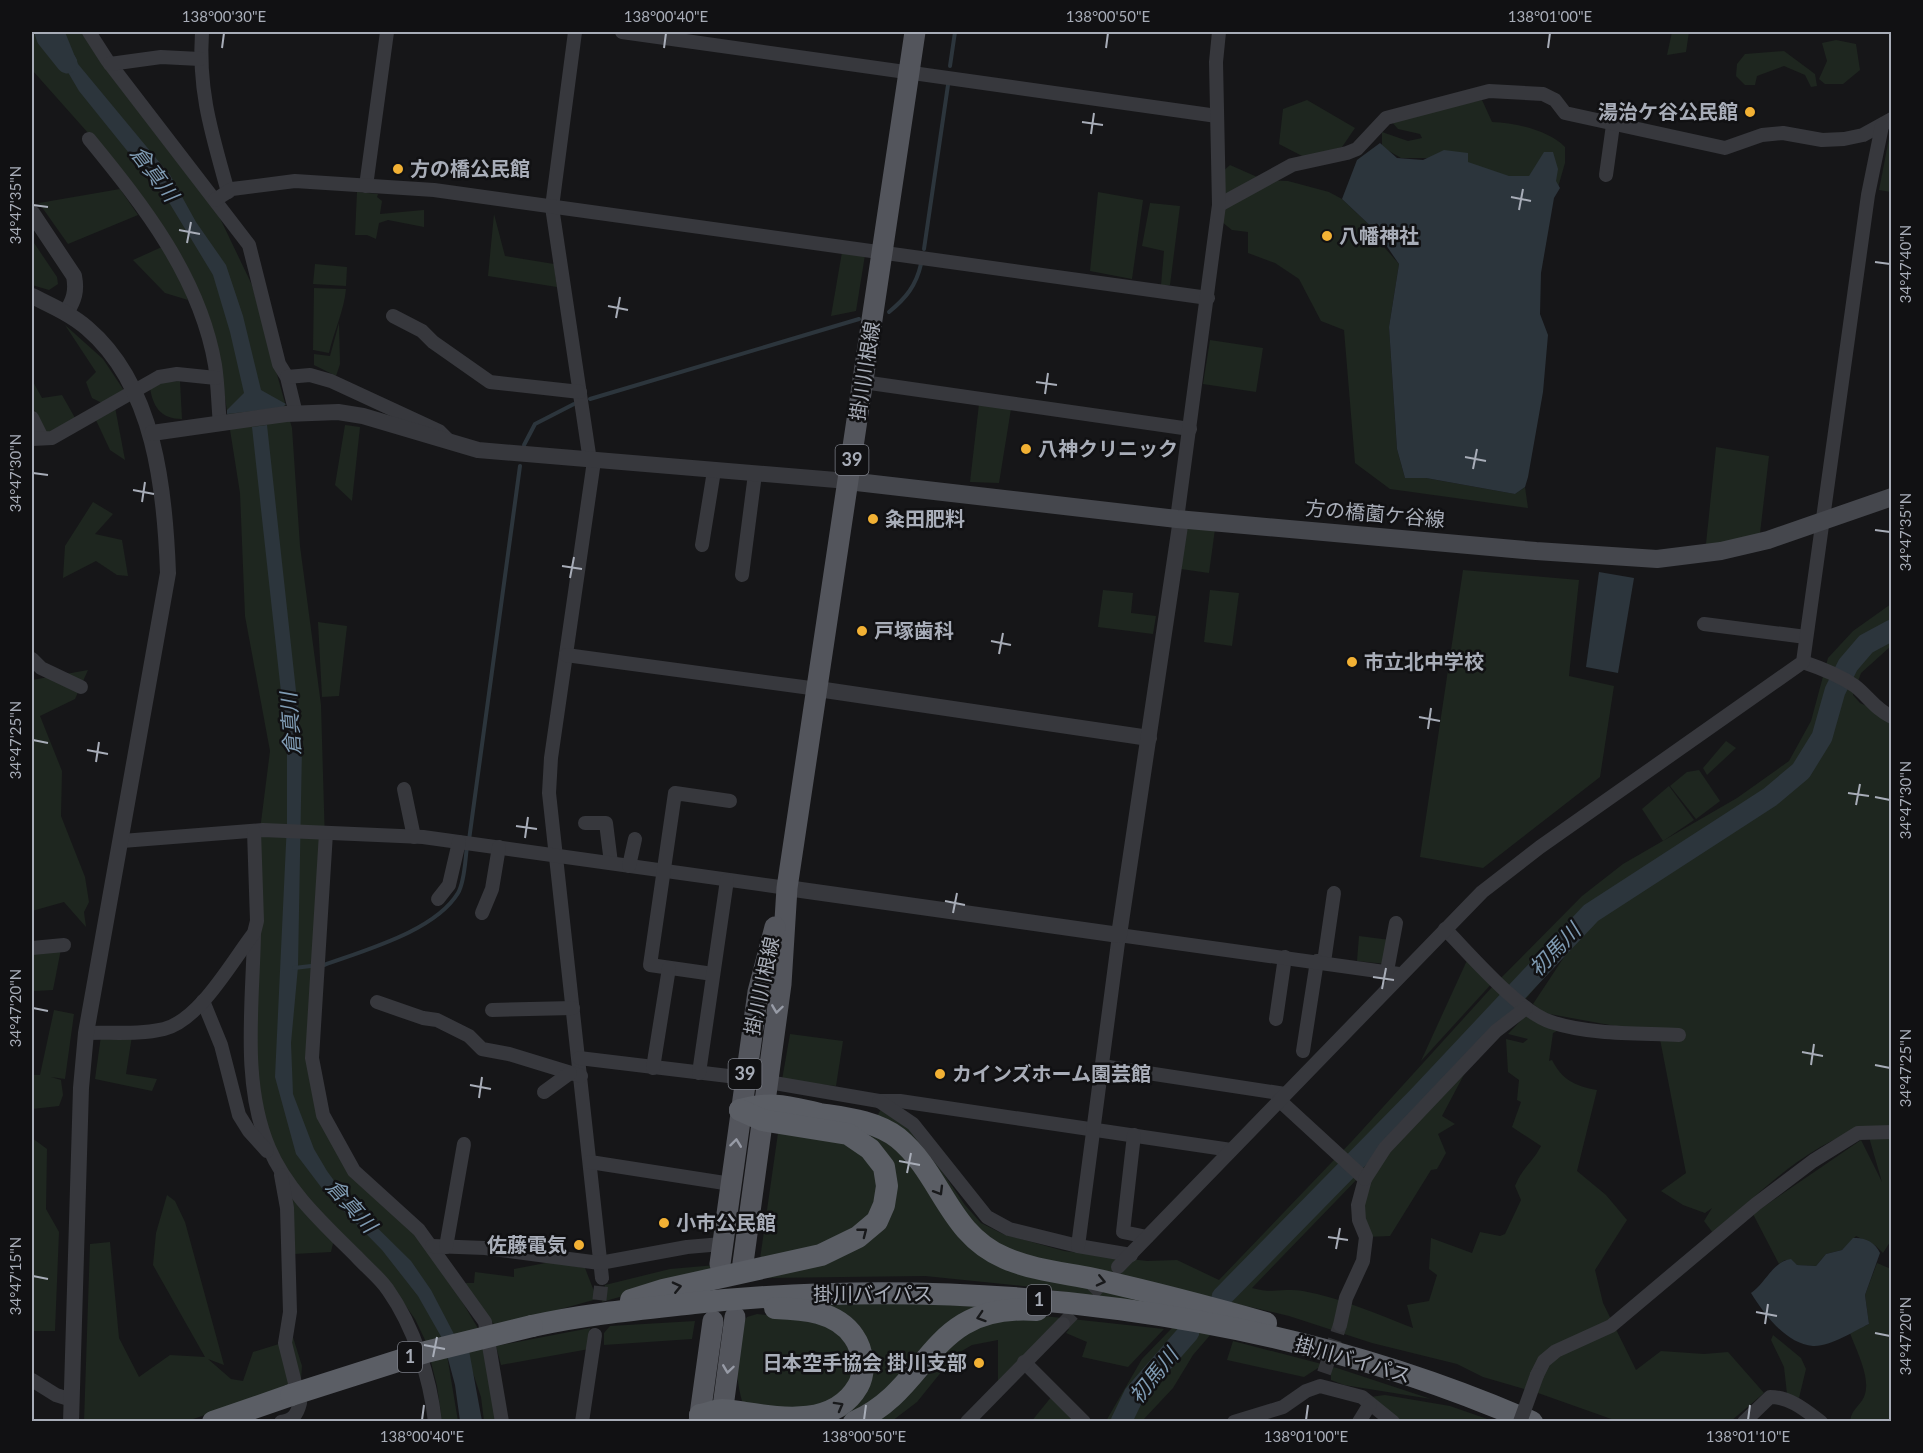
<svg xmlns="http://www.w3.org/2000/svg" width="1923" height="1453" font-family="Lato,'Noto Sans JP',sans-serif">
	<rect width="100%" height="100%" fill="#161618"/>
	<!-- green -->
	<g fill="#1e261f">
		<path d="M32,32h55l120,159 45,94 40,143 8,118 21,159 4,138 -9,261 26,49 91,100 46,77 -32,25 11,66h-16l-5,-35 -11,-44 -11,-23 -30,-42 -101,-99 -23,-54 -9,-72 7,-214 11,-87 -25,-135 -5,-123 -22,-139 -25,-69 -72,-115 -88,-99z"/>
		<path d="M1672,32h17l-3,20 -19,3z"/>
		<path d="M1836,40l20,4 4,26 -17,14h-18l-6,-5 8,-18 -5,-18z"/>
		<path d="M1784,51l31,23 2,12 -6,1 -6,-12 -21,-9 -27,10 -2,9h-10l-9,-9 1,-12 8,-10z"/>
		<path d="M1307,100l48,28 -13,19 -36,11 -27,-14 4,-35z"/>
		<path d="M1482,100l10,22c24,1 56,8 73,25v16l-9,31 -118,-36h-37l-19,-11v-15l26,9 14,-3 -2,-4 -22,-5 -8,-9z"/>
		<path d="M1891,128v64l-12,-2z"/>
		<path d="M1230,165l34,15 24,1 41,11 13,7 35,33 8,16 14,16 -10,63 8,122 8,29h21l89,16 10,-7 3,21 -138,-19 -35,-26 -11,-133 -23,-9 -22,-42 -24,-16 -27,-10v-21l-16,-2 -15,-12 5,-46z"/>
		<path d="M120,189l18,26 -70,29 -29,-41z"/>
		<path d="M357,192l21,2 -1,3 5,4 -2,13 44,-4v17l-36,-7 -9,3 -3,16 -9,-4h-12z"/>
		<path d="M1098,192l45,8 -11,79 -42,-8z"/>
		<path d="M1150,203l30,3 -10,79h-9l3,-34 -22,-5z"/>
		<path d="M494,214l11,42 49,8 3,23 -69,-11z"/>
		<path d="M32,240l25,37 1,7 -9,6 -17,-5z"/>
		<path d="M164,246l20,39 4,15 -23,-7 -32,-33z"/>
		<path d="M842,252l23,3 -9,56 -25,5z"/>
		<path d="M315,264l32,3 -1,19 -33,-2z"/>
		<path d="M314,288l32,1c-2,22 -12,42 -17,64l-16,-3z"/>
		<path d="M339,323l1,41 -4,12 -22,-11v-11l16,2z"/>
		<path d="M65,325l38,34 22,33 -23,11 -10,-5 -6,-16 10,-10z"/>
		<path d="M1210,340l53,8 -7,44 -53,-8z"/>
		<path d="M32,380l10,18 20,-3 13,23 -28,17 -15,-29z"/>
		<path d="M180,381l2,38c-21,0 -29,-12 -32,-31l12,-6z"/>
		<path d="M979,404l32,5 -12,74 -29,-1z"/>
		<path d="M115,407l10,53 -15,-10 -15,-32z"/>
		<path d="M345,425l15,2 -8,74 -17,-16z"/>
		<path d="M1716,447l53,9 -10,86 -53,2z"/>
		<path d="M93,502l20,12 -18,20 27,6 6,36 -11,-1 -21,-14 -33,17 2,-32z"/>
		<path d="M1186,528l29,1 -6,44 -28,-4z"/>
		<path d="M1463,570l116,10 -10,96 45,10 -14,91 -117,91 -63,-11z"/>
		<path d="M1103,590l30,3 -2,20 25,3 -3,18 -55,-7z"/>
		<path d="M1210,590l29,3 -7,53 -28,-4z"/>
		<path d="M1891,604v42l-30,27 -8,22 7,8 31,14 1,522 -9,14 -7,-7 -20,-10 -14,14 -16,4 -10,12 -19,-1 -12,-5 -6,4 -26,-50 108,-74 21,42 -16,-55c-61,18 -106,66 -153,106l-9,-12 8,-13 -7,5 -22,-8 -22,-14 25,-18 -27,-139 -115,-21 -11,-9 41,-62 -106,125 -26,49 13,8 -17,10 8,19 -9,16 -6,1 -41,66 -24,1 -3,-64 -111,115c20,6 33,0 51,3 38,7 74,23 110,37l-6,-23 22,-4 8,-26 -8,-6 2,-31 41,15 8,-21 20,4 5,-2 16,-34 -6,-14c7,-18 18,-24 26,-40l-29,-19 9,-25 -4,-2 2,-20 -11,-8 -2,-33 17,4 5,-4 -20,-5 21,-22 32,17 -8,4 -4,28 3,-1c10,20 23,26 45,30l-20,81 29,24 21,25 -32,50 8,33 33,67 25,-19 43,3 24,-2 36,41 -33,28h-114l-79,-28 -55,-16 -26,-13 -85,-21 -83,-27 -52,-12 -44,51 -20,33 -29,31 1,2h-39l36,-62 60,-62 -184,-40 -24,-13 -118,-126 5,-9 33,22 51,74 16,18 22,11 61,17 83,10 30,-1 42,20 135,-141 139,-153 89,-90 41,-32 114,-66 52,-37 22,-40 17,-63 25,-27z"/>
		<path d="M318,622l29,4 -8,70 -17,1z"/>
		<path d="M88,670l-13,29 -35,17 22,55 -1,45 24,61 4,25 -5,10 2,15 -22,-25 -32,9v-231z"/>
		<path d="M1726,741l10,7 -29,27 -4,-7z"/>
		<path d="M1699,770l21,31 -24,18 -26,-33 17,-14z"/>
		<path d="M1669,786l25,34 -31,21 -21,-32z"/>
		<path d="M1359,936l31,4 -4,24 -29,-3z"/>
		<path d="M61,949l-8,41 -19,1 -2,-5 2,-32z"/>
		<path d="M1469,956l25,25 -73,80z"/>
		<path d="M54,1010l20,4 -9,65 -14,-2 10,3 2,15 -4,11 -27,3v-34h8z"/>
		<path d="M790,1034l53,7 -7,45 -54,-6z"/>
		<path d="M101,1036h31l-6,38 31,5 -5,12 -57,-12z"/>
		<path d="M866,1128l27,16 89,108 203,57 -162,-23 -98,-10 -161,2 115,-54 -4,-78z"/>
		<path d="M778,1133l70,8 32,35 -7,38 -41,32 -72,13z"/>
		<path d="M32,1138l15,11 -1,60 13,23 -4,99h-23z"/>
		<path d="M286,1186l48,53 -3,13 -38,2z"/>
		<path d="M167,1195l8,6 10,21 39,143 -16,-6 23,20 12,2 10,-29 26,-8 13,-10 10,32 -1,14 -17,9 -97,32 -103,1 6,-178 20,-2 9,96 20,39 31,-22 35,2 -52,-92 3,-32z"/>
		<path d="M551,1262l34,6 12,31 -101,28 -34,-44h12l1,-11 39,5v-8z"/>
		<path d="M739,1263l-137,39 3,-17 65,-16z"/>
		<path d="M1877,1263l14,6v152h-41c2,-12 9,-14 14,-24 8,-18 -8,-47 -14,-64l19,-9 -4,-29z"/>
		<path d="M870,1301l124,6 -98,78 -42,30 -21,3 35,-69 -52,-43z"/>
		<path d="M757,1314l28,3 53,11 16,33 -6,29 -40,21 -57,-6 -9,-4c-7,-24 -9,-63 5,-84z"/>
		<path d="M1044,1316l120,13 -36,38 -46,-10 5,-15 -21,-9 3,-4 -7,-7 -64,64v-46l-26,5 -17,10 -38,47 -25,19 -20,1 53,-56 57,-43z"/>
		<path d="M695,1321l-3,18 -88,6v-12l6,-7z"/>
		<path d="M590,1328l-1,21 -88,16 -5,-19z"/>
		<path d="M1773,1335l28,23 5,11 -7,29 -12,-4 -3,-27 -13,-27z"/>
		<path d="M1233,1341l104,27 94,31 -87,-14 -13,-5v-9l-13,-3 -14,9 -77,-17z"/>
		<path d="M484,1343l14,78h-14l-3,-24 -16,-48z"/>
		<path d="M1385,1395l65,11 43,15h-96l-27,-24z"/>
		<path d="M1052,1396l21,25 -42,1z"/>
	</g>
	<!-- water -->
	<g fill="#2c353c">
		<path d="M47,32h18l13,32 92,111 26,47 30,43 17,51 18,74 25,14 -4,4 -55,6v-4l17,-17 -14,-61 -17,-57 -43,-71 -91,-113 -30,-51z"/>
		<path d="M1380,143l17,15 26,2 21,-10 24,3v9l41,14h20l15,-24h9l5,17 -2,12 4,7 -6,10 -13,75 -1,41 8,21 -5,57 -15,85 -3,10 -10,7 -89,-16h-21l-8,-29 -8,-122 10,-63 -22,-32 -35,-33 15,-39z"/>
		<path d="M267,425l35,321 -4,221 -7,76 2,51 21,55 13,22 19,26 65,64 20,29 24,46 11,-2 16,87h-22l-5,-36 -12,-45 -25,-44 -36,-46 -58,-59 -28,-37 -21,-77 12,-254v-76l-35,-320z"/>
		<path d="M1599,572l35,6 -16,95 -32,-6z"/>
		<path d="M1853,1238c12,-1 22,4 27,15l-15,42 4,29c-15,7 -39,23 -56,22 -27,-2 -49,-32 -62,-53 14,-9 22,-32 40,-34l6,6 19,1 10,-12 16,-4z"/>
	</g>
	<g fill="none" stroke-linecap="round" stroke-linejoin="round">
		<!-- stream -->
		<g stroke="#2c353c" stroke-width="4">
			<path d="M950,66l5,-34"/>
			<path d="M924,249l24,-164"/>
			<path d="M889,312c17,-14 27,-26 32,-48"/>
			<path d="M590,399l269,-80"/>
			<path d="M524,445l11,-21 39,-20"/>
			<path d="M469,840l51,-374"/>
			<path d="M324,965c41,-15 111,-34 134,-72 7,-12 7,-33 9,-46"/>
			<path d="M294,968l17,-2"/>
		</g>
		<!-- river -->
		<g stroke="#2c353c" stroke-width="21">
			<path d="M45,32l2,6 20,25"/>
			<path d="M1222,1297l197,-201 172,-183 179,-116 31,-26 21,-34 13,-46 13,-26 18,-21 26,-14"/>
			<path d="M1121,1422l13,-27 55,-63"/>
		</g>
		<!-- minor-tunnel -->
		<g stroke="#333438" stroke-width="14" stroke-dasharray="14 7" stroke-linecap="butt">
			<path d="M597,1321l5,-43"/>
			<path d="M1063,1324l44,-46"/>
			<path d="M1324,1373l16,-48"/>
		</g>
		<!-- minor -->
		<g stroke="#37383d" stroke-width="14">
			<path d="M89,32l18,28 142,185 30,119 8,13 9,37"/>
			<path d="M202,32c-4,60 10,102 26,160"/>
			<path d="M575,32l-23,175 38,254"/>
			<path d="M622,32l595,84"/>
			<path d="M110,64l51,-7 39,2"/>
			<path d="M89,139c54,66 111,138 126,226 3,19 3,39 5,59"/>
			<path d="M1606,175l7,-50"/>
			<path d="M366,186l21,-154"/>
			<path d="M215,200l17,-11 63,-8 139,9 774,108"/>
			<path d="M1219,205l73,-40 55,-12 10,-4 29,-31 103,-27 54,3 12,6 10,13 160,35 37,-13 21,-2 39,7 22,-1 19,-4 29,-16"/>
			<path d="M393,316l29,15 11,11 57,40 90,10"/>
			<path d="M287,377l23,-2 21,6 108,50 8,8"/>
			<path d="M863,382l327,47"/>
			<path d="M32,418l10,20"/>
			<path d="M32,439l20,-1 107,-61 18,-3 39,4"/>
			<path d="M594,461l-43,297 -2,35 53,485"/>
			<path d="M1177,519l42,-314 -3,-143 3,-30"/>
			<path d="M702,545l12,-74"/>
			<path d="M742,575l13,-101"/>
			<path d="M1704,624l102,13"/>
			<path d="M566,655l252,34"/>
			<path d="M32,659l9,9 40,19"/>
			<path d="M1803,662c18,6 36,13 52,24 13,10 21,24 37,31"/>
			<path d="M404,789l10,48"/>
			<path d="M585,823h21l5,40"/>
			<path d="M326,833l-14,225 11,57 31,56 65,59 66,92 17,100"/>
			<path d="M122,841l141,-11 160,7 364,51"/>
			<path d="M629,866l6,-27"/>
			<path d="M438,899l11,-14 10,-43"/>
			<path d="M482,913l10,-24 7,-42"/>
			<path d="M1445,929c25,25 74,83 106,93 40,13 86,11 128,13"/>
			<path d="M254,933c-1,69 -13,150 15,215 18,43 56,77 88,109 10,11 23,21 31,33 26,37 42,87 47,132"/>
			<path d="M32,948l32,-3"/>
			<path d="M1324,962l10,-69"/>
			<path d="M1387,971l9,-48"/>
			<path d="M713,974l-63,-9 25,-172 55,8"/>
			<path d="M203,1001l18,44 18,70 10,16 18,20"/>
			<path d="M377,1002l46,16 14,2 32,16 13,13 27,5 72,22"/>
			<path d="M492,1010l81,-2"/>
			<path d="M1276,1019l9,-62"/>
			<path d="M86,1033c25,-1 54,2 78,-4 36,-9 68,-68 90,-96l3,-12 -3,-90"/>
			<path d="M1303,1051l14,-90"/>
			<path d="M579,1058l166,20 134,23h21l331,49"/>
			<path d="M1102,1066l183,28"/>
			<path d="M653,1068l16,-100"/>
			<path d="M699,1073l28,-193"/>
			<path d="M544,1092l26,-19"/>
			<path d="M1279,1100l86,79 -7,26 1,15 7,17 -3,24 -17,37 -6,27"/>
			<path d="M879,1101l34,23 74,93 22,12 69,17 53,9"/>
			<path d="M1134,1135l-11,97 24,5"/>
			<path d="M590,1162l141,22"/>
			<path d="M1365,1179l20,-31 111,-117 30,-23"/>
			<path d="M432,1246l53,2 115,15 87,-16 35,-3"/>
			<path d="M1078,1246l41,-311 280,39"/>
			<path d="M446,1247l18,-103"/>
			<path d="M1118,1267l364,-375 58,-45 263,-185 65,-467 14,-69"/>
			<path d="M1024,1362l60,60"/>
			<path d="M1537,1375l7,-14 12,-10 55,-25 145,-122 57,-43 45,-28 34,-1"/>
			<path d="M32,1380l24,15 16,5"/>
			<path d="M281,1422c12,-2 16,-7 19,-19l-15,-60 5,-31 -3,-104 -6,-33"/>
			<path d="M582,1422l13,-87"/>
			<path d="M967,1422l96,-98"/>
			<path d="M1234,1422l49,-15 23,-16 14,-5 42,11 31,25"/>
			<path d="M1359,1422l11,-18"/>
			<path d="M1744,1422l26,-25c20,0 35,13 51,25"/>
		</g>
		<!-- tertiary -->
		<g stroke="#37383d" stroke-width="16">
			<path d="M32,213l42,63c3,15 0,24 -8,37"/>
			<path d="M32,296c18,9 39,18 55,32 68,58 78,162 81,245l-82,460 -5,55 -10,334"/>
			<path d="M152,433l134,-19 52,-2 25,4 115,34 370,31"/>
			<path d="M818,689l331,49"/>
			<path d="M787,888l332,47 62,-416"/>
		</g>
		<!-- secondary -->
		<path stroke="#45474d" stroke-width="18" d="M848,481l329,38 359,32 121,8 64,-8 47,-11 124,-43"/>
		<!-- primary -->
		<g stroke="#53555c" stroke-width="21">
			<path d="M743,1263l38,-279 6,-96 128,-856"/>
			<path d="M720,1264l38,-272 17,-65"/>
			<path d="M699,1422l14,-101"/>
			<path d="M721,1422l14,-105"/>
		</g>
		<!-- trunk -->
		<g stroke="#5b5e65" stroke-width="22">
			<path d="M740,1110c33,-9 48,-3 80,4 26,4 56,7 78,24 44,36 50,96 107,120 27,12 60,15 89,21 58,13 115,28 172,44"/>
			<path d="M631,1300l32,-10 158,-35 37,-18 19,-16 7,-16 3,-19 -3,-19 -14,-18 -22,-15 -86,-14 -22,-10"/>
			<path d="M532,1326c54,-12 108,-17 162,-23 279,-29 580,6 838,119"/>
			<path d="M700,1415c7,-1 15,-5 22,-5 8,0 16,2 23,3 40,6 90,13 113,-27 8,-14 5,-36 -4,-49 -17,-26 -51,-28 -79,-29"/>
			<path d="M213,1422l78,-27"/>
			<path d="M854,1422c79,-35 73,-120 183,-112"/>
		</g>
		<!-- minor-bridge -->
		<path stroke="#37383d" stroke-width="14" d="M1520,1422l17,-47"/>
		<!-- trunk-bridge -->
		<path stroke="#5b5e65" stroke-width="22" d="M291,1395l135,-43 106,-26"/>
	</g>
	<!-- one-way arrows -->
	<defs><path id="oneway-chevron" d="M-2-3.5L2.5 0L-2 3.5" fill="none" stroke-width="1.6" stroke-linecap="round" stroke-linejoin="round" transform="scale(1.5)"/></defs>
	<g stroke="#979ba6">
		<use href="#oneway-chevron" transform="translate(777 1009) rotate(98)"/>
		<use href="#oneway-chevron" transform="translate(736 1143) rotate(-83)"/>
		<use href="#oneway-chevron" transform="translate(728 1369) rotate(98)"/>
	</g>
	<g stroke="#18191b">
		<use href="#oneway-chevron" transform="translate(939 1191) rotate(59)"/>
		<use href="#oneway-chevron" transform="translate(863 1232) rotate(-38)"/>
		<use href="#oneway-chevron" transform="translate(1101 1281) rotate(13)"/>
		<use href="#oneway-chevron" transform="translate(677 1287) rotate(-13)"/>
		<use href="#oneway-chevron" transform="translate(981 1317) rotate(162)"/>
		<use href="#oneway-chevron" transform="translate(839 1406) rotate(-29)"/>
	</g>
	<!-- ticks -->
	<path fill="none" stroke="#a8adb8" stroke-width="2" d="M222,48l2,-15M664,48l2,-15M1106,48l2,-15M1548,48l2,-15M1082,122l21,3M1091,134l3,-21M1511,197l20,4M33,205l15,2M1519,210l4,-21M179,230l21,4M187,243l4,-21M1875,262l15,2M608,306l20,4M616,318l4,-21M1036,382l21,3M1045,394l3,-21M1465,457l21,4M1473,469l4,-20M33,473l15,2M133,490l21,4M142,502l3,-20M1875,530l15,2M562,566l20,3M570,578l4,-21M991,641l20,4M999,654l4,-21M1419,717l21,4M1428,729l3,-21M33,740l15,3M87,750l21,4M96,762l3,-20M1848,793l21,3M1875,797l15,3M1856,805l4,-21M516,826l21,3M525,838l3,-21M945,901l20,4M953,913l4,-20M1373,977l21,3M1382,989l4,-21M33,1008l15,3M1802,1052l21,4M1811,1065l3,-21M1875,1065l15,3M470,1085l21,4M479,1098l3,-21M899,1161l21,4M907,1173l4,-20M1328,1237l20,3M1336,1249l4,-21M33,1276l15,3M1756,1312l21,4M1765,1324l3,-20M1875,1333l15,3M424,1345l21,4M433,1357l4,-20M422,1420l2,-15M864,1420l2,-15M1306,1420l2,-15M1748,1420l2,-15"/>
	<!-- markers -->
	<g fill="#f2b134" stroke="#111113" stroke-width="2">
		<circle cx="1750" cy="112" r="6"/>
		<circle cx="398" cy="169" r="6"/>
		<circle cx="1327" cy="236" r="6"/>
		<circle cx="1026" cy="449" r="6"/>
		<circle cx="873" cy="519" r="6"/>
		<circle cx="862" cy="631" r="6"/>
		<circle cx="1352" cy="662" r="6"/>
		<circle cx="940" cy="1074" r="6"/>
		<circle cx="664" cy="1223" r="6"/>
		<circle cx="579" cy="1245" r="6"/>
		<circle cx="979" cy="1363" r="6"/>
	</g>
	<g text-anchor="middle" stroke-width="5" stroke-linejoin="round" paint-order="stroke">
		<!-- shield labels -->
		<g fill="#111113" stroke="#7b7e86" stroke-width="1.5">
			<rect x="835.5" y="445" width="33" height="30" rx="4.5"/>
			<rect x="728.5" y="1059" width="33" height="30" rx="4.5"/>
			<rect x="1027" y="1285" width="24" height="30" rx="4.5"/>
			<rect x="398" y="1342" width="24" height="30" rx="4.5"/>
		</g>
		<g font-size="18" font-weight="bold" fill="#a8adb8">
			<text x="852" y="466">39</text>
			<text x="745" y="1080">39</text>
			<text x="1039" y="1306">1</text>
			<text x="410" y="1363">1</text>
		</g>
		<!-- poi labels -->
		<g font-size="20" font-weight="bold" fill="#a8adb8" stroke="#111113" text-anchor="start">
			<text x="1738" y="119" text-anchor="end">湯治ケ谷公民館</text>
			<text x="410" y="176">方の橋公民館</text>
			<text x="1339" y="243">八幡神社</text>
			<text x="1038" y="456">八神クリニック</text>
			<text x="885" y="526">粂田肥料</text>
			<text x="874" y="638">戸塚歯科</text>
			<text x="1364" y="669">市立北中学校</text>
			<text x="952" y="1081">カインズホーム園芸館</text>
			<text x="676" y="1230">小市公民館</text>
			<text x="567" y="1252" text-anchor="end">佐藤電気</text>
			<text x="967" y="1370" text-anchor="end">日本空手協会 掛川支部</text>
		</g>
		<!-- street labels -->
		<g font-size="20" fill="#a8adb8" stroke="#111113">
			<text transform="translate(865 371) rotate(-81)" y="7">掛川川根線</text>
			<text transform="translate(1375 514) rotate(5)" y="7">方の橋薗ケ谷線</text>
			<text transform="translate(762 986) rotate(-78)" y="7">掛川川根線</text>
			<text x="873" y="1301">掛川バイパス</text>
			<text transform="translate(1353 1360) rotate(16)" y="7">掛川バイパス</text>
		</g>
		<!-- water labels -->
		<g font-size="21" font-style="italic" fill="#7f9bb3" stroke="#111113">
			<text transform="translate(154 174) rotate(53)" y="7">倉真川</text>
			<text transform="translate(291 724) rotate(-94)" y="7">倉真川</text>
			<text transform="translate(1555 950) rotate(-46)" y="7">初馬川</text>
			<text transform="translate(351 1206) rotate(48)" y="7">倉真川</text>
			<text transform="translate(1154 1376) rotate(-51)" y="7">初馬川</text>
		</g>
	</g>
	<!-- border -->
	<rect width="1923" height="1453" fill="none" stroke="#111113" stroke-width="66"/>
	<rect x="33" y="33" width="1857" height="1387" fill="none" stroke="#a8adb8" stroke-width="2"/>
	<g font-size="15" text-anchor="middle" fill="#a8adb8">
		<text x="224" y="22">138°00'30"E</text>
		<text x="666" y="22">138°00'40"E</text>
		<text x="1108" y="22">138°00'50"E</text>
		<text x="1550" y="22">138°01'00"E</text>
		<text transform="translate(16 205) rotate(-90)" y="5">34°47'35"N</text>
		<text transform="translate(1906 264) rotate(-90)" y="5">34°47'40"N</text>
		<text transform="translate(16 473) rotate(-90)" y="5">34°47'30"N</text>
		<text transform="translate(1906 532) rotate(-90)" y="5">34°47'35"N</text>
		<text transform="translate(16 740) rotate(-90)" y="5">34°47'25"N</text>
		<text transform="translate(1906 800) rotate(-90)" y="5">34°47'30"N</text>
		<text transform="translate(16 1008) rotate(-90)" y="5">34°47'20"N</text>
		<text transform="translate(1906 1068) rotate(-90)" y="5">34°47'25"N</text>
		<text transform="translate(16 1276) rotate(-90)" y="5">34°47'15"N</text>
		<text transform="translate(1906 1336) rotate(-90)" y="5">34°47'20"N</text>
		<text x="422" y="1442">138°00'40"E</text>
		<text x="864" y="1442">138°00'50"E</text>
		<text x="1306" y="1442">138°01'00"E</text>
		<text x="1748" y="1442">138°01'10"E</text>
	</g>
</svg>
